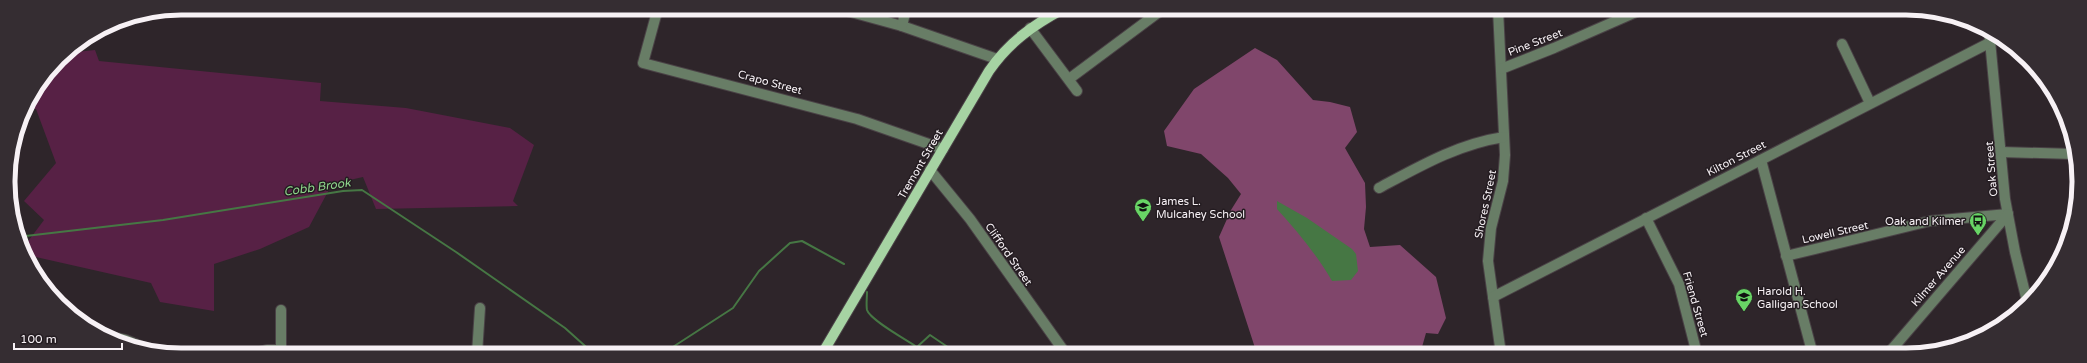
<svg xmlns="http://www.w3.org/2000/svg" width="2087" height="363" font-family="'Varela Round',sans-serif">
	<rect width="100%" height="100%" fill="#2e252a"/>
	<!-- green -->
	<path fill="#572145" d="M95,50l4,11 222,22 -1,18 86,7 104,20 24,17 -21,56 5,5 -142,3 -13,-32 -31,7 -23,43 -49,22 -46,15v47l-54,-9 -9,-19 -124,-28 -4,-7 21,-28 -20,-19 32,-38 -20,-54 -10,-1 33,-49 8,-6z"/>
	<!-- forest -->
	<path fill="#80466b" d="M1255,48l22,12 36,40 17,2 20,5 7,25 -12,16 20,35 1,24 -2,22 6,18 30,-2 36,32 10,41 -8,16 -12,-1 -4,14 -5,7h-160l-38,-117 12,-27 10,-16 -13,-16 -27,-24 -34,-8 -3,-15 30,-42z"/>
	<!-- water -->
	<path fill="#467744" d="M1277,201l30,17 45,31 4,5 2,17 -7,9 -19,1c-15,-26 -35,-50 -55,-72z"/>
	<g fill="none" stroke-linecap="round" stroke-linejoin="round">
		<!-- stream -->
		<g stroke="#467744" stroke-width="2">
			<path d="M17,237l146,-17 180,-29 19,-1 94,62 109,76 29,26"/>
			<path d="M867,292c0,5 -1,13 0,18 3,10 40,30 50,37l13,-12 28,19"/>
			<path d="M662,354l71,-46 26,-37 31,-28 12,-2 42,23"/>
		</g>
		<!-- minor casing -->
		<g stroke="#4a4246" stroke-width="12">
			<g id="minor">
				<path d="M658,8l-15,55 214,56 86,30"/>
				<path d="M840,9l62,17 95,33"/>
				<path d="M1498,9l7,146 -2,26 -12,47 -3,33 13,93"/>
				<path d="M902,26l4,-17"/>
				<path d="M1030,28l47,63"/>
				<path d="M1989,30l16,169 10,53 13,53"/>
				<path d="M1842,44l28,59"/>
				<path d="M1501,69l53,-21 89,-39"/>
				<path d="M1069,79l94,-70"/>
				<path d="M2001,152l73,2"/>
				<path d="M1761,160l52,195"/>
				<path d="M930,170l40,49 96,135"/>
				<path d="M1379,188c41,-22 79,-44 125,-51"/>
				<path d="M1646,218l33,66 18,70"/>
				<path d="M1786,256l144,-35 78,-7"/>
				<path d="M1493,297l498,-255"/>
				<path d="M281,310v44"/>
				<path d="M108,336l18,4 31,13"/>
				<path d="M252,354l15,-4h14"/>
				<path d="M477,354l3,-46"/>
				<path d="M1887,355l121,-141"/>
			</g>
		</g>
		<!-- major casing -->
		<g stroke="#4a4246" stroke-width="12">
			<path id="major" d="M822,354l167,-283c19,-28 44,-46 74,-62"/>
		</g>
		<!-- minor -->
		<use href="#minor" stroke="#687d66" stroke-width="10"/>
		<!-- major -->
		<use href="#major" stroke="#a6d3a3" stroke-width="10"/>
	</g>
	<!-- icons -->
	<defs>
		<g id="school-pin" transform="scale(0.9)"><path d="M0 17L-7.5 6A9.5 9.5 0 1 1 7.5 6Z" fill="#68d465" stroke="#241c21"/><path d="M0-5L7-2L0 1L-7-2ZM-4 1L0 2.5L4 1V4Q0 6-4 4Z" fill="#111"/></g>
		<g id="bus-pin" transform="scale(0.9)"><path d="M0 17L-7.5 6A9.5 9.5 0 1 1 7.5 6Z" fill="#68d465" stroke="#241c21"/><path d="M-5-6H5V4H4V6H2V4H-2V6H-4V4H-5ZM-3.5-4V0h7V-4ZM-3.5 1.2v1.5H-2V1.2ZM2 1.2v1.5H3.5V1.2Z" fill="#111"/></g>
	</defs>
	<g fill-rule="evenodd">
		<use href="#school-pin" x="1143" y="207"/>
		<use href="#bus-pin" x="1978" y="221"/>
		<use href="#school-pin" x="1744" y="297"/>
	</g>
	<g text-anchor="middle" stroke-width="3" stroke-linejoin="round" paint-order="stroke">
		<!-- street labels -->
		<g font-size="11" fill="#f7f1f5" stroke="#241c21">
			<text transform="translate(1535 42) rotate(-21)" y="4">Pine Street</text>
			<text transform="translate(770 82) rotate(15)" y="4">Crapo Street</text>
			<text transform="translate(1736 158) rotate(-27)" y="4">Kilton Street</text>
			<text transform="translate(920 164) rotate(-60)" y="4">Tremont Street</text>
			<text transform="translate(1991 169) rotate(-95)" y="4">Oak Street</text>
			<text transform="translate(1485 204) rotate(-78)" y="4">Shores Street</text>
			<text transform="translate(1835 232) rotate(-13)" y="4">Lowell Street</text>
			<text transform="translate(1009 254) rotate(55)" y="4">Clifford Street</text>
			<text transform="translate(1938 276) rotate(-49)" y="4">Kilmer Avenue</text>
			<text transform="translate(1696 304) rotate(74)" y="4">Friend Street</text>
		</g>
		<!-- poi labels -->
		<g font-size="11" fill="#f7f1f5" stroke="#241c21" text-anchor="start">
			<text x="1156" y="205">James L.<tspan x="1156" dy="13">Mulcahey School</tspan></text>
			<text x="1965" y="225" text-anchor="end">Oak and Kilmer</text>
			<text x="1757" y="295">Harold H.<tspan x="1757" dy="13">Galligan School</tspan></text>
		</g>
		<!-- water labels -->
		<g font-size="12" font-style="italic" fill="#8fd68c" stroke="#241c21">
			<text transform="translate(317 187) rotate(-8)" y="4">Cobb Brook</text>
		</g>
	</g>
	<!-- crop -->
	<path d="M0 0H2087V363H0ZM181 15H1906A166 166 0 0 1 2072 181V182A166 166 0 0 1 1906 348H181A166 166 0 0 1 15 182V181A166 166 0 0 1 181 15Z" fill="#352d32" fill-rule="evenodd"/>
	<path fill="none" stroke="#f7f1f5" stroke-width="5" d="M181 15H1906A166 166 0 0 1 2072 181V182A166 166 0 0 1 1906 348H181A166 166 0 0 1 15 182V181A166 166 0 0 1 181 15Z"/>
	<!-- scale -->
	<path d="M14 343v6h108v-6" fill="none" stroke="#f7f1f5" stroke-width="2"/>
	<text x="20" y="343" font-size="12" fill="#f7f1f5" stroke="#241c21" stroke-width="3" paint-order="stroke">100 m</text>
</svg>
